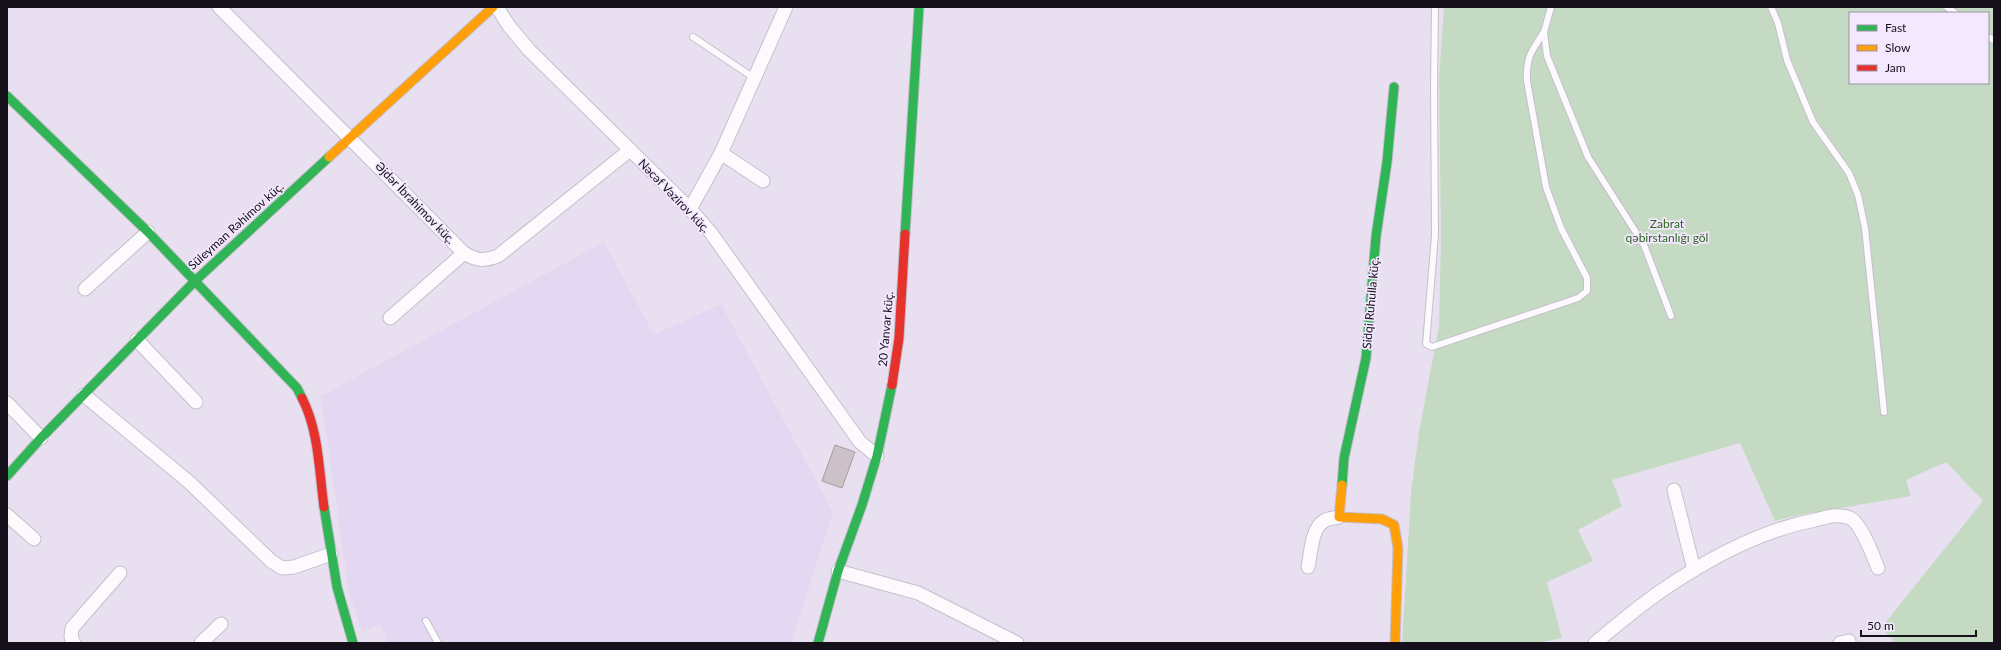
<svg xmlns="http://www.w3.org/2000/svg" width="2001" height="650" font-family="Lato,sans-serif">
	<rect width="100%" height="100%" fill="#e8e0f0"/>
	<!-- built -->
	<path fill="#e4d7f1" d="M604,242l50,93 67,-31 112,208 -42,131h-403l-7,-19 -19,8 -13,-40 -28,-196z"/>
	<!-- green -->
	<path fill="#c5dac3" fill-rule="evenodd" d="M1444,7h550v636h-102l1,-3 -12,-12 102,-127 -37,-39 -40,18 5,16 -112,19 -24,6 -35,-78 -128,37 10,26 -44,24 15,31 -46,21 15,56 -26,5h-134l9,-150 8,-61 20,-106 2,-88 -2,-159zM1850,13h138v70h-138z"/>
	<!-- building -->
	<path fill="#cbc1c6" stroke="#a49ba1" d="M835,445l20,7 -13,36 -20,-7z"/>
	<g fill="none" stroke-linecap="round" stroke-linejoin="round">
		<!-- lane casing -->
		<g stroke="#c5bfcc" stroke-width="8">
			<g id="lane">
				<path d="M1435,7l-1,79 1,149 -9,109 6,3 146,-49 9,-7v-13l-26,-50 -15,-41 -19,-106c-1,-24 4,-29 17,-49"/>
				<path d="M1551,7l-7,25 3,24 41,101 56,88 27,71"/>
				<path d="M1771,7l7,16 9,37 26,62 36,51 9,22 7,33 19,184"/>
				<path d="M1947,7l8,6"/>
				<path d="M693,37l61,41"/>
				<path d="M1988,37l6,3"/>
				<path d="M426,621l12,22"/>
			</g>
		</g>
		<!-- street casing -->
		<g stroke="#c5bfcc" stroke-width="15">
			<g id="street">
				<path d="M219,7l245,246c13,8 20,8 34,3l132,-106"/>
				<path d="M497,7l12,19 20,24 161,159 21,24 149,209 17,14"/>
				<path d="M721,153l42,28"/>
				<path d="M690,209l31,-56 65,-146"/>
				<path d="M85,289l63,-57"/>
				<path d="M390,318l74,-65"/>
				<path d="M137,340l59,62"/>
				<path d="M84,395l105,87 82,79 11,7 12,-1 37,-13"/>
				<path d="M7,403l34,35"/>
				<path d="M1674,490l20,80"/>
				<path d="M7,515l27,24"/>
				<path d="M1308,567c3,-13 3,-38 16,-46 4,-3 11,-3 15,-4"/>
				<path d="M838,571l80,22 99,50"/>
				<path d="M74,643l-3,-6 1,-9 48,-55"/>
				<path d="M201,643l20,-19"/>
				<path d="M1595,643c22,-18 45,-38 69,-54 44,-30 98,-59 151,-69 12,-3 24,-7 35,-2 11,5 23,38 28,50"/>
				<path d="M1840,643l9,-2"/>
			</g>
		</g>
		<!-- fast casing -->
		<g stroke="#c5bfcc" stroke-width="11">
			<g id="fast">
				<path d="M7,96l141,136 149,156 5,10"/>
				<path d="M905,234l14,-227"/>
				<path d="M7,476l34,-38 155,-158 133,-123"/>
				<path d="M1342,485l2,-27 22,-100 10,-122 11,-74 7,-75"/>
				<path d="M324,507l13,80 16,56"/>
				<path d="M818,643l20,-72 24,-66 15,-49 15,-71"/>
			</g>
		</g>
		<!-- slow casing -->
		<g stroke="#c5bfcc" stroke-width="11">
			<g id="slow">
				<path d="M329,157l164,-150"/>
				<path d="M1342,485l-3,32 43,2 12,6 4,23 -3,95"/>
			</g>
		</g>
		<!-- jam casing -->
		<g stroke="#c5bfcc" stroke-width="11">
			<g id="jam">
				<path d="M892,385l7,-47 6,-104"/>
				<path d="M302,398c17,33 17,73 22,109"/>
			</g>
		</g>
		<!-- lane -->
		<use href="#lane" stroke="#fcfafd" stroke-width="6"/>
		<!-- street -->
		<use href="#street" stroke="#fcfafd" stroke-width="13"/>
		<!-- fast -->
		<use href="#fast" stroke="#30b455" stroke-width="9"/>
		<!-- slow -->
		<use href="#slow" stroke="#ff9f0a" stroke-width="9"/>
		<!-- jam -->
		<use href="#jam" stroke="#e5322d" stroke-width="9"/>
	</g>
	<g text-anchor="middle" stroke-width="3.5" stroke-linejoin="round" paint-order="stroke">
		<!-- street labels -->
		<g font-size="12" fill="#15101a" stroke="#f4e8ff">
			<text transform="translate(674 196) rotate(46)" y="4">Nəcəf Vəzirov küç.</text>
			<text transform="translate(415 203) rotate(46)" y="4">Əjdər İbrahimov küç.</text>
			<text transform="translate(236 226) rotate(-42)" y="4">Süleyman Rəhimov küç.</text>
			<text transform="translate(1371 303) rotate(-85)" y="4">Sidqi Ruhulla küç.</text>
			<text transform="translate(886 329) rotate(-85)" y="4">20 Yanvar küç.</text>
		</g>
		<!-- park labels -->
		<g font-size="12" fill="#2a651c" stroke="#f4e8ff">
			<text x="1667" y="228">Zabrat<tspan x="1667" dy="14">qəbirstanlığı göl</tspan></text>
		</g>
	</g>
	<!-- border -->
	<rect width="2001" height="650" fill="none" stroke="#15101a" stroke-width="16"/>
	<!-- legend -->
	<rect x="1849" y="12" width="140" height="72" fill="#f4e8ff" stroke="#9b92a3"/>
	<rect x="1857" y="25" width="20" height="6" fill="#30b455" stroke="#9b92a3"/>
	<text x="1885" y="32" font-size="12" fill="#15101a">Fast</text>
	<rect x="1857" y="45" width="20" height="6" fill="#ff9f0a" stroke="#9b92a3"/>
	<text x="1885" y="52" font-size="12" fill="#15101a">Slow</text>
	<rect x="1857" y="65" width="20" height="6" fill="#e5322d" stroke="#9b92a3"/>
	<text x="1885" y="72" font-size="12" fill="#15101a">Jam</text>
	<!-- scale -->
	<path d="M1861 630v6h115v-6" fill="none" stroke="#15101a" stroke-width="2"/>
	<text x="1867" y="630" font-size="12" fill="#15101a" stroke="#f4e8ff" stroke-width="3" paint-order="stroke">50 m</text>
</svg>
